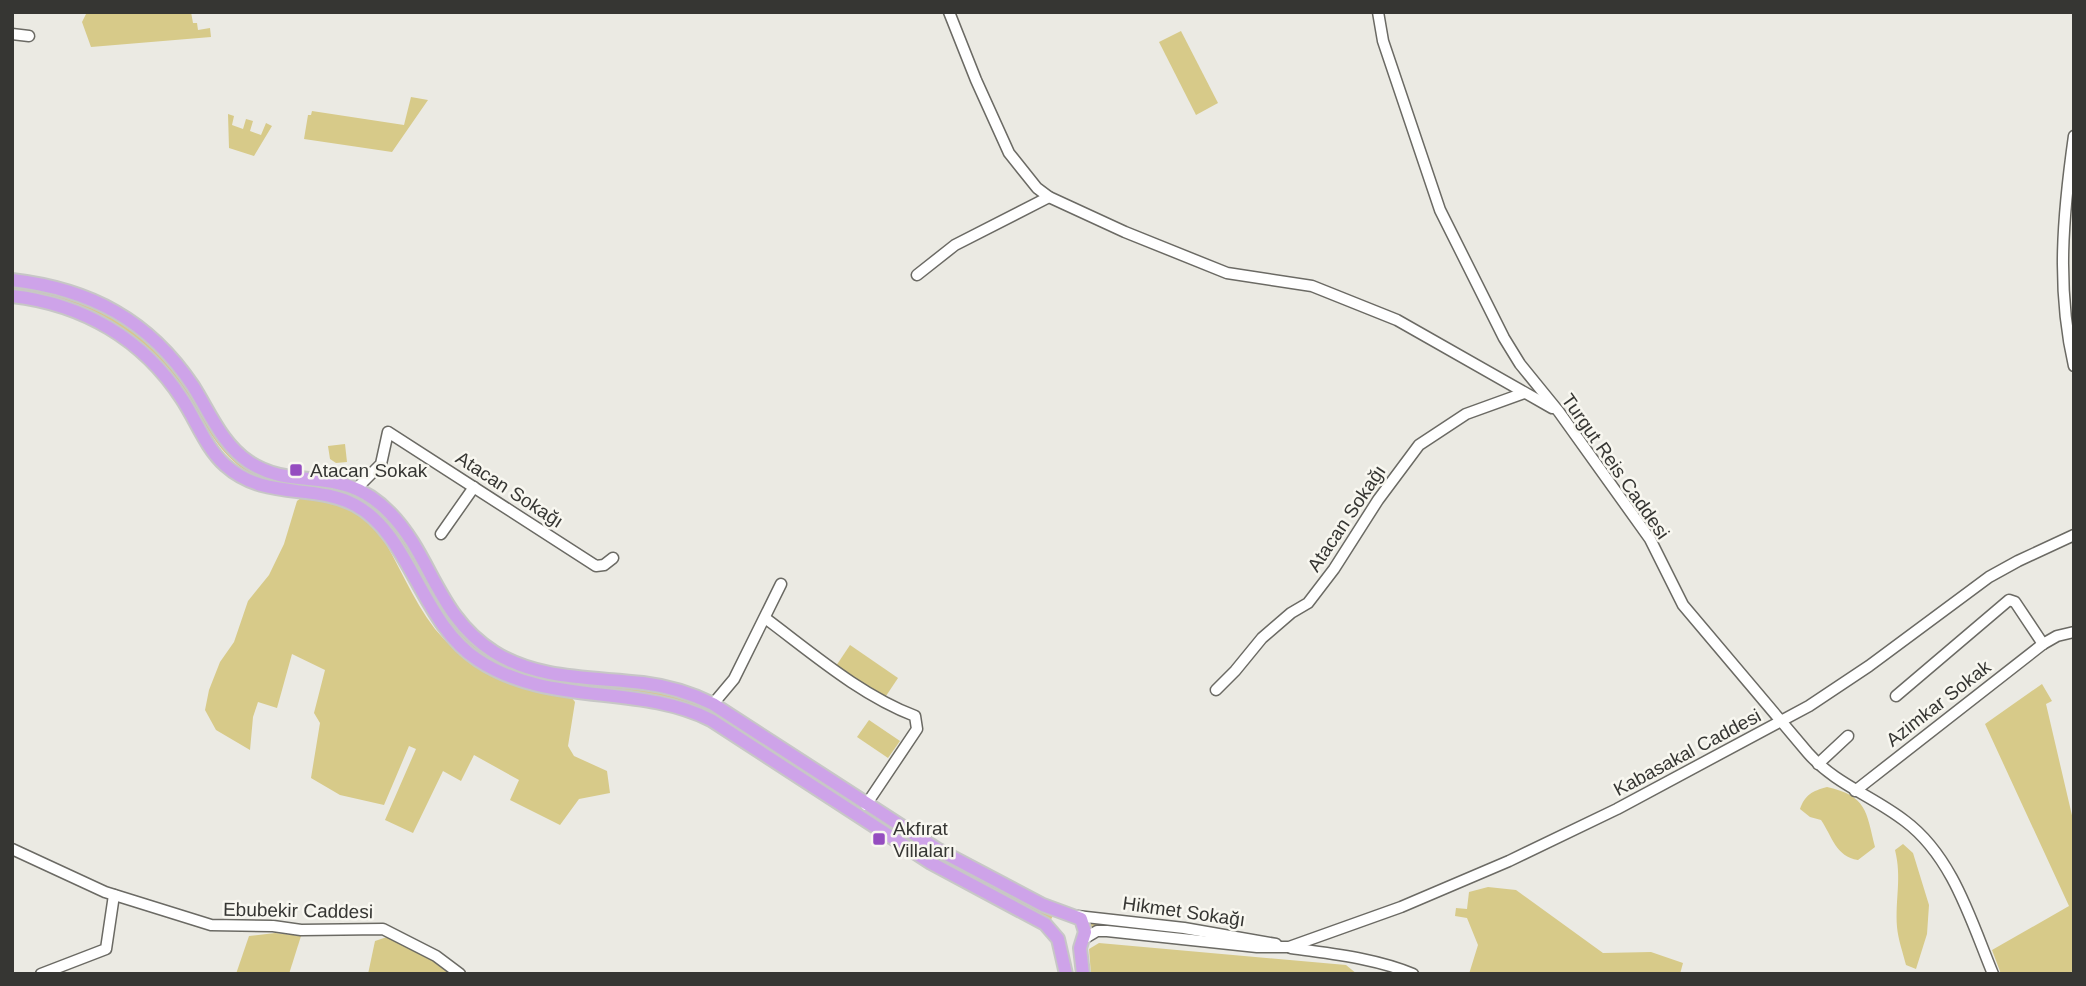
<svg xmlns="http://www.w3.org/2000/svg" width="2086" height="986" font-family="Helvetica,sans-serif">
	<rect width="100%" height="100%" fill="#ebeae3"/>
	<!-- green -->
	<g fill="#d7ca89">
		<path d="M87,12h104l2,11h4l1,7 12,-2 1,9 -120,10 -9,-25z"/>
		<path d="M1181,31l37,72 -22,12 -37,-73z"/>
		<path d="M411,97l17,3 -36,52 -88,-13 4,-24h3l1,-4 92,14z"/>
		<path d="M228,114l6,2 -2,9 11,4 3,-10 7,2 -3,10 11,4 5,-12 6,3 -18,30 -25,-8z"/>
		<path d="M12,284c16,3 33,4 48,9 91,28 131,99 184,171l86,21 38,15 28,28 45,79 21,25 32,25 184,39 40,16 38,25 -2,4c-29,-18 -56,-36 -90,-44 -58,-14 -121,-5 -175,-37 -39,-24 -59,-65 -81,-103 -7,-12 -13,-26 -23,-36 -43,-48 -91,-20 -136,-48 -32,-20 -45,-52 -65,-82 -39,-60 -102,-95 -172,-102z"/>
		<path d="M345,444l2,18 -11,1 -6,-4 -2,-13z"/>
		<path d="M301,498c34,4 52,7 77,32 20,32 34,69 57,99 36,44 83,61 137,69l3,4 -7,44 6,10 33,15 3,22 -31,6 -19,26 -50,-25 9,-20 -45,-25 -13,26 -18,-10 -30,62 -28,-13 31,-71 -7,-3 -25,59 -44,-10 -29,-17 9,-55 -6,-10 11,-43 -33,-16 -15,54 -19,-6 -5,15 -3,33 -34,-20 -11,-20 4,-20 11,-28 14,-20 14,-41 21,-26 15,-31 13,-43z"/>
		<path d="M850,645l48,33 -14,21 -48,-33z"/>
		<path d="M2042,684l10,17 -6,3 28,120v150h-73l-9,-24 77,-44 -84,-182z"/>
		<path d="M869,720l31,21 -12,17 -31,-21z"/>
		<path d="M768,745l156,103 129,68 -3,5 -98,-52 -187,-120z"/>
		<path d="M1827,787c40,9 39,24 48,60l-17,13c-22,-3 -26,-24 -37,-40l-11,-3 -10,-8c5,-14 12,-18 27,-22z"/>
		<path d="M1903,844l10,9 16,52 -2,29 -11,35 -10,-4c-3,-12 -8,-26 -9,-38 -2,-28 5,-49 -2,-77z"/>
		<path d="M1488,887l28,3 87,63 48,-1 32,11 -3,11h-211l9,-29 -11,-27 -12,-2 1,-8 11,1 2,-17z"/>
		<path d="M1090,922l125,15 -1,2 -108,-13 -15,2z"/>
		<path d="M275,933l26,3 -12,38h-53l13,-38z"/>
		<path d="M387,937l45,22 20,15h-84l7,-33z"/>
		<path d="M1099,943l247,22 11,9h-266l-2,-25z"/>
	</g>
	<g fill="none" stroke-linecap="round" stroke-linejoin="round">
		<!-- minor casing -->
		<g stroke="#6b6a64" stroke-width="13">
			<g id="minor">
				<path d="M949,12l27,68 33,73 28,35 12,9 76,35 102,41 85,13 85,34 155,88"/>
				<path d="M1378,12l5,29 57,169 64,128 16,26 39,48 91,127 33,66 125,148c27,31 65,43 97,68 48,36 66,100 88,153"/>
				<path d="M12,34l17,2"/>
				<path d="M2074,136c-11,78 -18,152 0,230"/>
				<path d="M917,275l38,-30 94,-48"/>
				<path d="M357,488l24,-24 7,-32 208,134 8,-1 9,-7"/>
				<path d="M441,534l33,-47"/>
				<path d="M765,618c47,35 95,77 150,98l2,13 -51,76"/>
				<path d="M1216,690l19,-19 27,-33 29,-25 17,-10 26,-34 44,-69 41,-55 47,-31 58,-21"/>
				<path d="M1896,696l113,-96 6,2 28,42"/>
				<path d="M713,704l21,-25 47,-95"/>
				<path d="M1818,764l30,-28"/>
				<path d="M1855,791l188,-147 14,-8 17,-4"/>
				<path d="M12,849l93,43 106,33 62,1 28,4 82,-1 53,27 24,18"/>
				<path d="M1077,916l107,12 92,16"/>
				<path d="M1082,940l15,-9h10l150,16h32l112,-40 108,-46 108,-52 192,-103 60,-40 120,-89 29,-16 56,-26"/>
				<path d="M1291,948c41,6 84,10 122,26"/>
				<path d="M41,974l65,-25 8,-54"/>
			</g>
		</g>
		<!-- major casing -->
		<g stroke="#c7c7c6" stroke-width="16">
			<g id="major">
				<path d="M12,280c78,9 137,40 181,106 17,27 29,58 56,76 47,31 92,0 141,51 42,43 47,103 104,139 44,28 98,25 149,31 24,3 48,10 70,21l224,145 106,56 38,14 4,13 -5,16 3,26"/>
				<path d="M12,296c71,8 131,43 170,103 14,21 24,49 43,66 40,36 88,18 130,40 55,29 66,118 123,155 71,47 159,23 233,60l220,143 114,61 13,15 8,35"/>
			</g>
		</g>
		<!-- minor -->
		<use href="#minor" stroke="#fff" stroke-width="10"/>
		<!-- major -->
		<use href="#major" stroke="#cea3e9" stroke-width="12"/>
	</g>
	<!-- markers -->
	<g fill="#954dc0" stroke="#f8f7f0" stroke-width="2.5">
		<rect x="289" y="463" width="14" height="14" rx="3.5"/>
		<rect x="872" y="832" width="14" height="14" rx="3.5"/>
	</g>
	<g text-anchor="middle" stroke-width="5" stroke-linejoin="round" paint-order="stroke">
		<!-- street labels -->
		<g font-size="19" fill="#363633" stroke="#f8f7f0">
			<text transform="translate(1616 466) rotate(55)" y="7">Turgut Reis Caddesi</text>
			<text transform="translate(510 489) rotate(33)" y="7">Atacan Sokağı</text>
			<text transform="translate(1346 518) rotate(-56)" y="7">Atacan Sokağı</text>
			<text transform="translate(1938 703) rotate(-38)" y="7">Azimkar Sokak</text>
			<text transform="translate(1687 752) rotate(-28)" y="7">Kabasakal Caddesi</text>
			<text transform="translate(298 910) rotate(1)" y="7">Ebubekir Caddesi</text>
			<text transform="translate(1184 911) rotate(8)" y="7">Hikmet Sokağı</text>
		</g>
		<!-- poi labels -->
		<g font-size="19" fill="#363633" stroke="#f8f7f0" text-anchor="start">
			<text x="310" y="477">Atacan Sokak</text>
			<text x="893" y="835">Akfırat<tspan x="893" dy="22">Villaları</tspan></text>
		</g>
	</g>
	<!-- border -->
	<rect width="2086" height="986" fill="none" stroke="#363633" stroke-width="28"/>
</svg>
